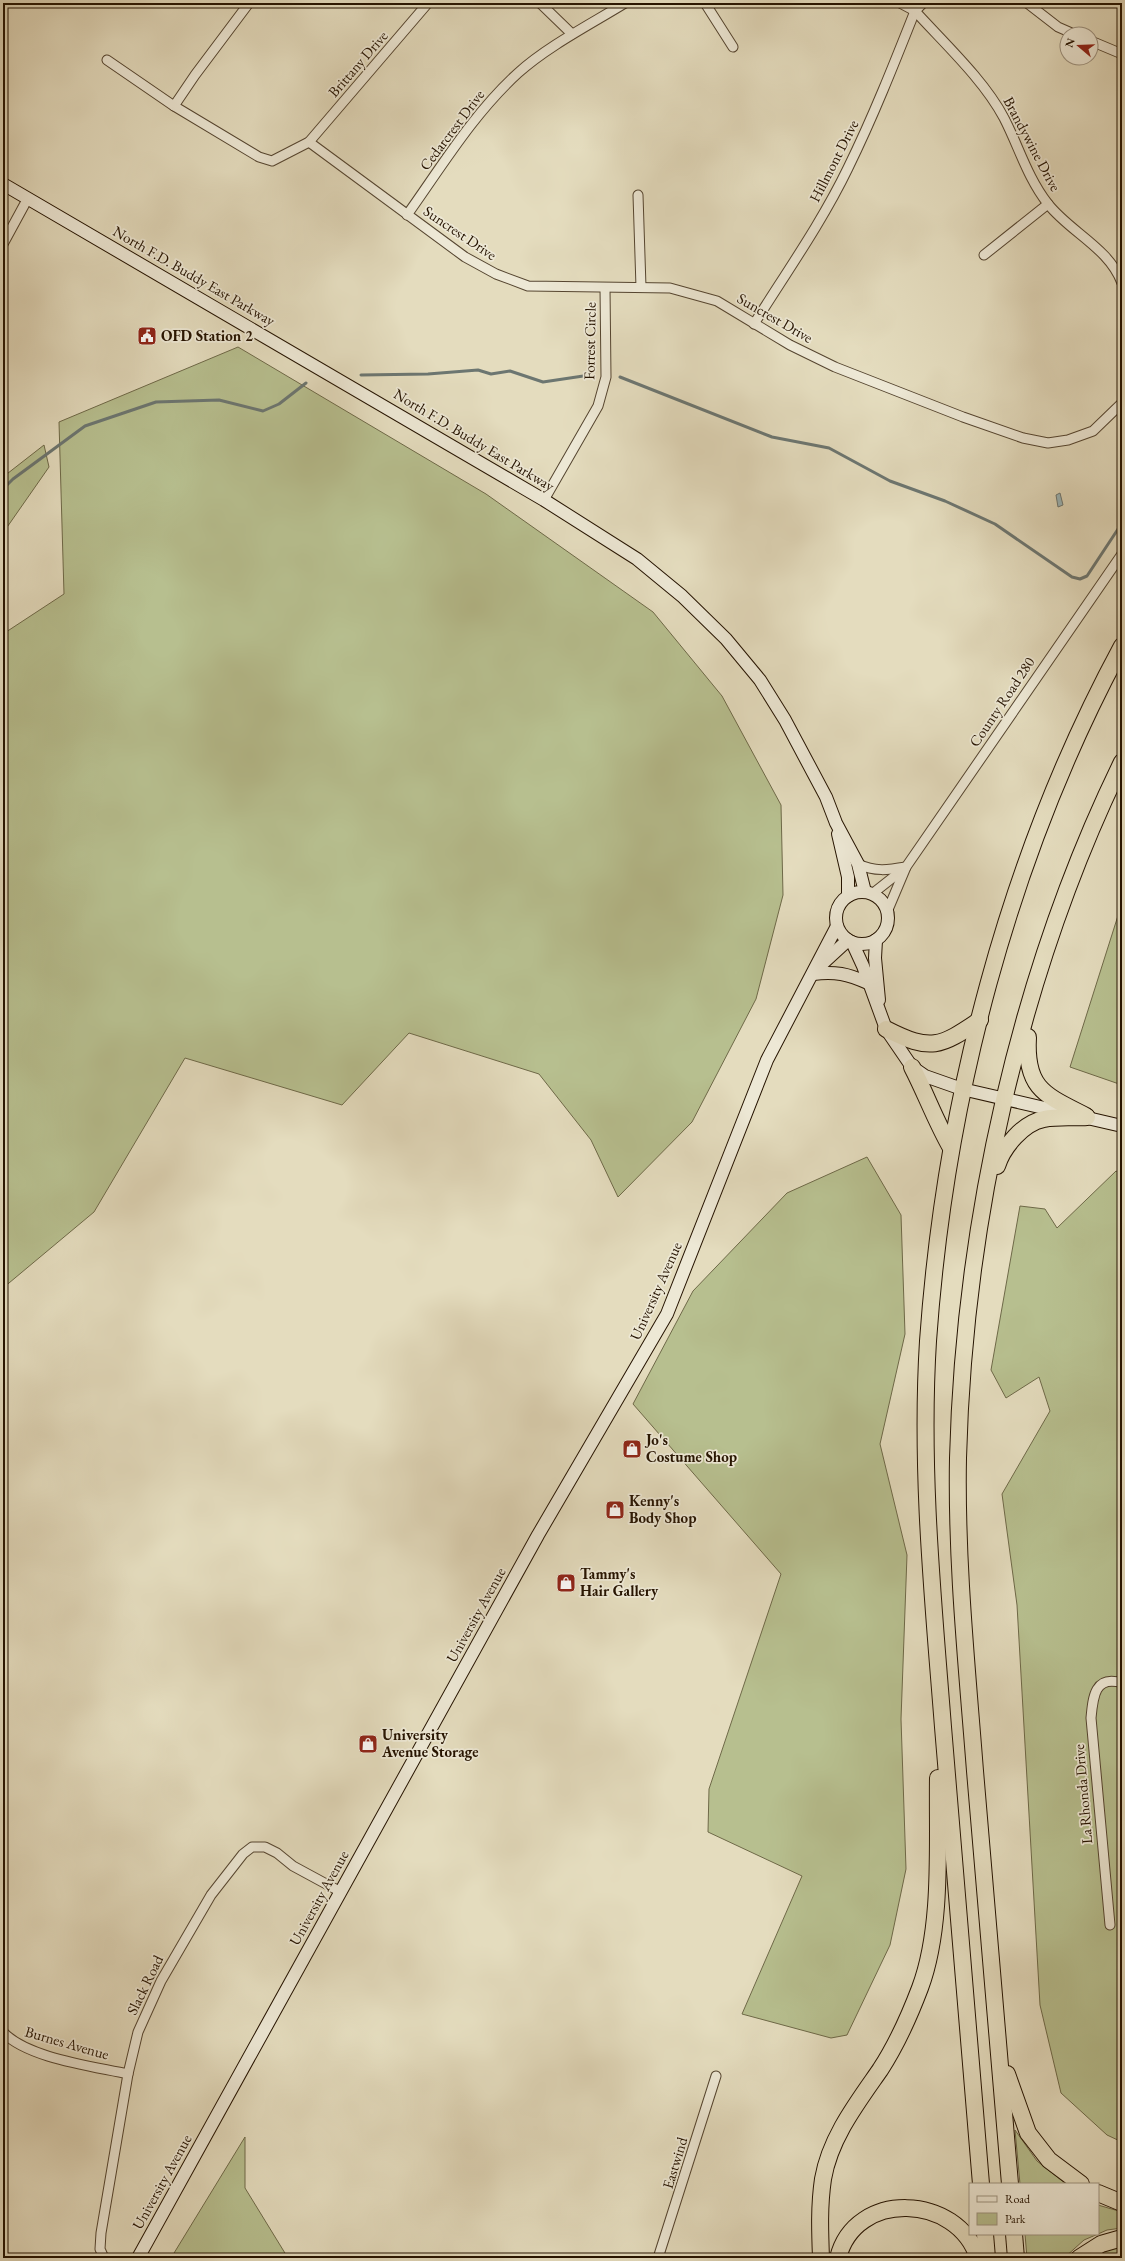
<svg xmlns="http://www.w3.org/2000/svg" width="1125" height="2261" font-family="'EB Garamond',serif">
	<rect width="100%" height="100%" fill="#e4dcbe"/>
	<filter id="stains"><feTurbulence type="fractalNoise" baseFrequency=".005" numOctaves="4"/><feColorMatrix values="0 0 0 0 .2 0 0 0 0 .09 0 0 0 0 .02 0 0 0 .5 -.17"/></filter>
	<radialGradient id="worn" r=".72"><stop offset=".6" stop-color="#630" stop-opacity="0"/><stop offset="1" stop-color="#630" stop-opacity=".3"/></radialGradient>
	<!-- green -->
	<g fill="#b7bf8f" stroke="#6e6948">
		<path d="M238,347l248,147 167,118 69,84 59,109 2,90 -27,104 -64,123 -74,75 -27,-57 -52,-66 -130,-41 -67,72 -157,-47 -91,154 -91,76v-654l61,-40 -5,-172z"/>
		<path d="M44,445l5,22 -46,66v-56z"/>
		<path d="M1122,903v182l-52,-18z"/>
		<path d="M867,1157l34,58 4,119 -25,110 27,111 -6,164 5,150 -16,76 -43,90 -16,3 -89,-24 60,-138 -94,-44 1,-43 72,-215 -148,-170 60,-113 94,-98z"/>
		<path d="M1116,1171l6,3v968l-15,-7 -46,-42 -21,-88 -23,-400 -15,-111 48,-83 -11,-34 -33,21 -15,-28 29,-164 25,3 12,19z"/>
		<path d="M1015,2130l22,31 29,23h-46z"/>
		<path d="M245,2137v51l43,70h-117z"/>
		<path d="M1098,2205l24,7v16l-15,2 -9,4z"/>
		<path d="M1025,2234h73l-14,6 -20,18h-37z"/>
		<path d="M1122,2244v14h-34z"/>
	</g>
	<!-- water -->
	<path fill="#9bb8bd" stroke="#6c7671" d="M1060,493l3,12 -5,2 -2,-12z"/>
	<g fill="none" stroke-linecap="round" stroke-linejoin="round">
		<!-- stream -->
		<g stroke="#6c7671" stroke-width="3">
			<path d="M361,375l67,-1 50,-4 13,4 19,-3 33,11 47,-7"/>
			<path d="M620,377l152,60 57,11 61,33 55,20 50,23 77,53 8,2 7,-3 35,-53"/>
			<path d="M3,489l10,-10 72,-53 71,-24 63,-2 44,11 16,-7 27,-21"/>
		</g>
		<!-- street casing -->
		<g stroke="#554530" stroke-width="11">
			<g id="street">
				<path d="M540,3l32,31"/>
				<path d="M705,3l28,44"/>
				<path d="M900,3l15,8c29,32 69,69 89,107 15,29 23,59 44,86 22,28 61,44 74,79"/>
				<path d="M1027,3l31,24 16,7"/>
				<path d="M1091,41l31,13"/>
				<path d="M107,60l67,46 85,51 13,4 37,-19 119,-139"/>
				<path d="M174,106l21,-31 54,-72"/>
				<path d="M309,142l156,115 31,17 32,12 142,2 47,13 73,44 45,22 128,50 60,21 25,5 20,-3 25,-9 29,-28"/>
				<path d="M638,195l3,92"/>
				<path d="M407,215c35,-49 66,-101 111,-142 30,-27 73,-49 107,-70"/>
				<path d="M3,244l25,-46"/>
				<path d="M984,255l64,-51"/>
				<path d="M754,324c32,-51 68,-102 94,-156 25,-51 46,-104 67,-157l8,-8"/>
				<path d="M544,500l54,-94 8,-29 -1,-89"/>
				<path d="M858,864c17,8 30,6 48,3"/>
				<path d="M872,894l33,-26"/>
				<path d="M887,912l19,-45 216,-313"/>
				<path d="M1110,1925l-19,-207c2,-22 4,-43 31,-35"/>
				<path d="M3,2032c24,26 89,34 125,42"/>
				<path d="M104,2258l-4,-9 1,-16 27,-159 10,-42 23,-51 50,-86 32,-41 9,-7h13l12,6 16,13 48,26"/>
				<path d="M658,2258l58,-182"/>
			</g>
		</g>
		<!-- secondary casing -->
		<g stroke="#251300" stroke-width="14">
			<g id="secondary">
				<path d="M3,184l541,316 93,59 45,37 44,43 34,41 25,40 41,77 10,26 22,41 7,28"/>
				<path d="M838,834l10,43v19"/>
				<circle cx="862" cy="918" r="26"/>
				<path d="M876,940l-1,18 4,42"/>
				<path d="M852,942l11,24 23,63 26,38 13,9 37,13 160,37"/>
				<path d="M823,963l25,-23"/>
				<path d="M813,974c22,-3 35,0 55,9"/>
				<path d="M138,2258l400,-723 129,-221 100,-254 70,-134"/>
			</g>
		</g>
		<!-- highway casing -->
		<g stroke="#251300" stroke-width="18">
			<g id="highway">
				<path d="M886,1029c45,23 54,18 94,-9"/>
				<path d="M1028,1037c-3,52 17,58 58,79"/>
				<path d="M912,1067c14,27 24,55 39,81"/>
				<path d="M997,1166c6,-19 26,-43 47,-47 14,-3 29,-1 43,-2"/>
				<path d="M1007,2074l21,59 21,27 32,24"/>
				<path d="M981,2184c-13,-152 -25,-305 -38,-457 -10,-128 -23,-257 -15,-386 17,-239 80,-484 194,-695"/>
				<path d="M1010,2184c-12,-138 -23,-276 -35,-413 -8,-104 -19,-209 -17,-313 6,-233 61,-485 164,-696"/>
				<path d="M1098,2193l24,10"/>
				<path d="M985,2234l2,24"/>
				<path d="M1014,2234l2,24"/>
				<path d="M821,2258c-1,-26 -2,-52 2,-79 7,-41 34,-76 57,-109 17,-26 29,-53 40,-82 23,-61 17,-145 18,-210"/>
				<path d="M838,2258c17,-69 120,-64 140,0"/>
				<path d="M1079,2258l22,-14 21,-6"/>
			</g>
		</g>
		<!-- street -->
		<use href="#street" stroke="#ede8d5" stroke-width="9"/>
		<!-- secondary -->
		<use href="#secondary" stroke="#ede8d5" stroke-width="12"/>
		<!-- highway -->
		<use href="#highway" stroke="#e4dcbe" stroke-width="16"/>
	</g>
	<!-- icons -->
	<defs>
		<g id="civic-square" transform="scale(1)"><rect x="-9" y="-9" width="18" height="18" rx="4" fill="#8f2418" stroke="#ede8d5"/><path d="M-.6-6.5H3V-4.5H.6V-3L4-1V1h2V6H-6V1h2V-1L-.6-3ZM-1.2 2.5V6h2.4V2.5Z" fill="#fff"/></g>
		<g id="shop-square" transform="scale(1)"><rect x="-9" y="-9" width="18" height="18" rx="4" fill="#8f2418" stroke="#ede8d5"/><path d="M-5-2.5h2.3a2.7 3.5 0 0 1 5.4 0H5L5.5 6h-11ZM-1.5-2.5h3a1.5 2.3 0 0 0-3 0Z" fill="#fff"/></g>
	</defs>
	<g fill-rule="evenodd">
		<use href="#civic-square" x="147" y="336"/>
		<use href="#shop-square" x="632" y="1449"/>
		<use href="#shop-square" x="615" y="1510"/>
		<use href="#shop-square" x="566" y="1583"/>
		<use href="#shop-square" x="368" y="1744"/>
	</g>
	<g text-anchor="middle" stroke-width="3.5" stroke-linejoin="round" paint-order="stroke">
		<!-- street labels -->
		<g font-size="15" fill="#251300" stroke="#ede8d5">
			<text transform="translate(358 64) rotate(-49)" y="5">Brittany Drive</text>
			<text transform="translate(452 130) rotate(-53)" y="5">Cedarcrest Drive</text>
			<text transform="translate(1032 144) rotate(62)" y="5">Brandywine Drive</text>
			<text transform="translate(834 161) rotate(-63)" y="5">Hillmont Drive</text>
			<text transform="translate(460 233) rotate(34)" y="5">Suncrest Drive</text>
			<text transform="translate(194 276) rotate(30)" y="5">North F.D. Buddy East Parkway</text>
			<text transform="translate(775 318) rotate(30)" y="5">Suncrest Drive</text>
			<text transform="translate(590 341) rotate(-89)" y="5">Forrest Circle</text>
			<text transform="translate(474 440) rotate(31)" y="5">North F.D. Buddy East Parkway</text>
			<text transform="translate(1002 702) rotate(-56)" y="5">County Road 280</text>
			<text transform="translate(656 1291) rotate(-66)" y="5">University Avenue</text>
			<text transform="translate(476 1615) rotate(-61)" y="5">University Avenue</text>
			<text transform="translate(1083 1794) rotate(-95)" y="5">La Rhonda Drive</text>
			<text transform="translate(319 1898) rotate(-61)" y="5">University Avenue</text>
			<text transform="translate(145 1985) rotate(-64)" y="5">Slack Road</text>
			<text transform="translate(67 2043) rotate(16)" y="5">Burnes Avenue</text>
			<text transform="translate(675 2163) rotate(-73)" y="5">Eastwind</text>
			<text transform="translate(162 2182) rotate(-61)" y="5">University Avenue</text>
		</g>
		<!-- poi labels -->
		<g font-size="15" font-weight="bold" fill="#251300" stroke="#ede8d5" text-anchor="start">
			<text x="161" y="341">OFD Station 2</text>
			<text x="646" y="1445">Jo's<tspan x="646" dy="17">Costume Shop</tspan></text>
			<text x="629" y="1506">Kenny's<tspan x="629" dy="17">Body Shop</tspan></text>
			<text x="580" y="1579">Tammy's<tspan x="580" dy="17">Hair Gallery</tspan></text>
			<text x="382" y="1740">University<tspan x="382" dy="17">Avenue Storage</tspan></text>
		</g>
	</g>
	<!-- margin -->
	<rect width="1125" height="2261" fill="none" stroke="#e4dcbe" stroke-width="16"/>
	<rect x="4" y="4" width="1117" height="2253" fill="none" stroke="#251300" stroke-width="2"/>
	<rect x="8" y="8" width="1109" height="2245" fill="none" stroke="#251300"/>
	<!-- legend -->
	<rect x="969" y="2183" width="130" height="52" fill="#ede8d5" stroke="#9d9380"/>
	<rect x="977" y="2196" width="20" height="6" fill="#ede8d5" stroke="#9d9380"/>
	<text x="1005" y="2203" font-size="12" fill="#251300">Road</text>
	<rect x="977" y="2213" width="20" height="12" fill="#b7bf8f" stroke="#9d9380"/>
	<text x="1005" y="2223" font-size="12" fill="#251300">Park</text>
	<!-- north arrow -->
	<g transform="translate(1079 46) rotate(289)"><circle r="19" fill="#ede8d5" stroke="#9d9380"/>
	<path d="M0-3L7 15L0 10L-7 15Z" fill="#8f2418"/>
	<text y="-6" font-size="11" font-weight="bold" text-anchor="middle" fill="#251300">N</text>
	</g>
	<rect width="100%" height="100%" filter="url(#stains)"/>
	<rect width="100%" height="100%" fill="url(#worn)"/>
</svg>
